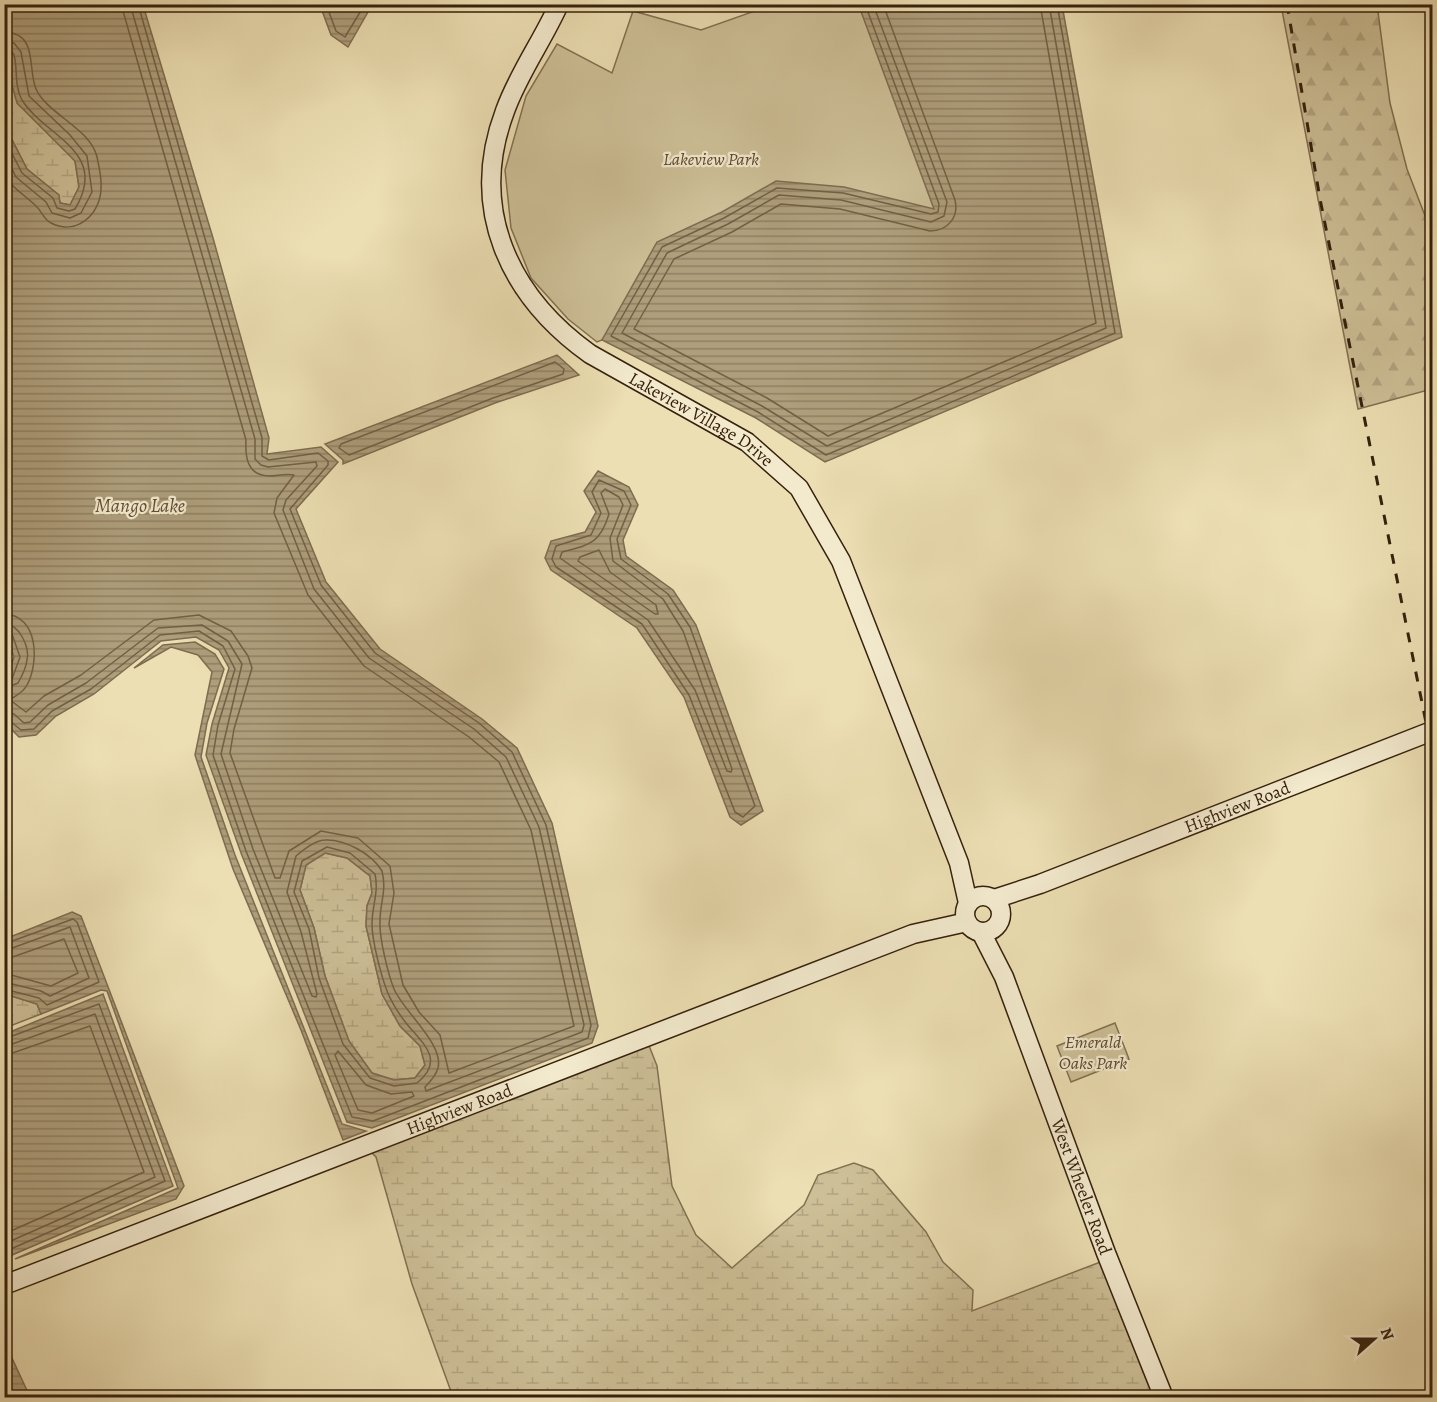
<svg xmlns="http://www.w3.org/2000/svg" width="1437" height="1402" font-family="Alegreya,serif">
	<defs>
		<pattern id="forest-firs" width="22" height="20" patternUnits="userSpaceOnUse" patternTransform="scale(1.5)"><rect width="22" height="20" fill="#cdbf97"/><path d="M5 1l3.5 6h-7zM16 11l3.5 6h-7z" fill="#b1a481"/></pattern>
		<pattern id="wetland-marsh" width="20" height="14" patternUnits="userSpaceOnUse" patternTransform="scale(1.5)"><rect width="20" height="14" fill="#cdbf97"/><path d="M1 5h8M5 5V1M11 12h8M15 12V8" fill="none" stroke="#b1a481"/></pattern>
		<pattern id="water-rules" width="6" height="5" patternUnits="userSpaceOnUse" patternTransform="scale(1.5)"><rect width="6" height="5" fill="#ae9e7b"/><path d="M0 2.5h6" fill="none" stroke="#8e8063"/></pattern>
	</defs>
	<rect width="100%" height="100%" fill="#ecdfb3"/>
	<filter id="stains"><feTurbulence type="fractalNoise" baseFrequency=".00333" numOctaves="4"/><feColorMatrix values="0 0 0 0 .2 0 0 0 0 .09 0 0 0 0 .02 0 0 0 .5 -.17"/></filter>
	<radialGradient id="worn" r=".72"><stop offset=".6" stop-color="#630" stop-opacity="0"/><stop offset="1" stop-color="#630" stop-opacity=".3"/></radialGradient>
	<!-- forest -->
	<path fill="url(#forest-firs)" stroke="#827052" stroke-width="1.5" d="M1281,5h86l11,7 12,91 17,66 25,65v155l-74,20z"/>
	<!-- wetland -->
	<g fill="url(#wetland-marsh)" stroke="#827052" stroke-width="1.5">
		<path d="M4,50l7,14v18l64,79 4,26 -9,18 -10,-2 -2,-8 -31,-26 -22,-43z"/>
		<path d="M325,853l22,5 23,18 2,17 -5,13 -1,20 16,68 18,32 20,20 5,19 -10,13 -21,2 -22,-7 -23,-32 -24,-65 -11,-48 -14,-38 6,-25z"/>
		<path d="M5,994l32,10 4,10 -36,14z"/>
		<path d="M648,1043l9,23 15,120 24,49 36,33 72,-63 14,-30 36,-12 19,7 53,62 17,30 30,28 -1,21 131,-50 52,136h-702l-41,-113 -36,-127 -7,-7z"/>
	</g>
	<!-- green -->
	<g fill="#cdbf97" stroke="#827052" stroke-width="1.5">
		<path d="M772,5h87l76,204 -338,133 -29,-23 -37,-41 -20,-50 -6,-58 21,-74 31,-52 55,29 21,-62 68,19z"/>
		<path d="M1115,1023l14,36 -58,23 -14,-36z"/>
	</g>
	<!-- water -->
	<g fill="url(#water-rules)" stroke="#7e6c4f" stroke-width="1.5" fill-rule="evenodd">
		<path d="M5,4l138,1 70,233 56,200 -2,16 54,-7 17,15 -42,47 30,73 54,67 102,70 35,29 35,75 46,203 -6,17 -220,85 -25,-6 -106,-269 -35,-98 6,-31 17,-56 -10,-18 -23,-13 -35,4 -67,53 -38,22 -20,19 -17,2 -14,-14v-40l9,-26 -10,-28 1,-503 22,43 32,26 1,8 10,2 9,-18 -4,-26 -58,-58 -6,-21v-18l-6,-14zM325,853l22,5 23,18 2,17 -5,13 -1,20 16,68 18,32 20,20 5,19 -10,13 -21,2 -22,-7 -23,-32 -24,-65 -11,-48 -14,-38 6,-25z"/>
		<path d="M320,5v-1l52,1 -24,42 -17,-12z"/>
		<path d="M1062,5l60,332 -297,125 -69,-44 -154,-78 55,-98 65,-30 54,-31 68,6 90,22 -75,-203z"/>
		<path d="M557,355l22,20 -84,28 -152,61v-4l-18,-16z"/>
		<path d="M598,471l31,16 9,18 -15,35 3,16 47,34 23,35 67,186 -22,14 -11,-8 -46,-120 -47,-69 -86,-58 -6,-12 6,-17 34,-9 11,-20 -12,-21z"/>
		<path d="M195,642l20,12 9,15 -17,54 -6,34 34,98 107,269 24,7 -23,9 -42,-110 -68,-161 -38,-114 17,-83 -14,-17 -27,-8 -37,21 29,-23z"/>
		<path d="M72,912l9,4 103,270 -8,13 -161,60 163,-71 -71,-197 -6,-1 -60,24 -4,-10 -32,-10v-55z"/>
		<path d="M103,994l70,192 -168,72v-224z"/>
		<path d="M4,1343h1l25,54h-25z"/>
	</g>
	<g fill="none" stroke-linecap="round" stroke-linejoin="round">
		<!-- shore -->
		<g stroke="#726044" stroke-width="1.5">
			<path d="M326,4l10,27 9,6 20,-33"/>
			<path d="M865,4l74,200 -1,8 -7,2 -88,-21 -66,-5 -53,30 -62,29 -51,89 147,76 68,43 289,-122 -58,-329"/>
			<path d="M873,4l74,198 -3,14 -13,6 -90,-22 -62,-5 -51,29 -61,29 -45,80 140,73 65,40 279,-118 -57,-324"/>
			<path d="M883,4l72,196c4,17 -7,31 -25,31l-90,-22 -59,-5 -49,28 -58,27 -40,70 133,69 61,38 268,-113 -56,-319"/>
			<path d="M4,32c35,1 23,36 32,57 11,25 54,39 61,68 2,9 5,22 4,32 -1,26 -25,47 -50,34 -8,-4 -9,-12 -15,-17 -11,-11 -25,-18 -32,-33"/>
			<path d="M4,41l10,2 7,9 8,44 41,39 17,21 5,36 -11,21 -11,5 -18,-5 -6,-11 -30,-25 -12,-24"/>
			<path d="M4,48l6,1 4,6c4,14 0,31 8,45 23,37 88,51 53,109l-6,2 -12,-3 -4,-10 -31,-25 -18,-35"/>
			<path d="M555,362l9,7 -1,5 -70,24 -144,57 -10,-7 2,-4z"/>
			<path d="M599,480l25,11 7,14 -14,34 4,20 47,35 22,33 65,179 -12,11 -8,-5 -46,-117 -47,-71 -86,-57 -4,-8 4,-13 35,-11 10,-22 -9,-21z"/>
			<path d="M605,489l14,8 4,8 -13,33 3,23 50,38 20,32 49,138 -1,3 -4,-1 -32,-81 -47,-70 -88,-62 2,-6c27,-7 38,-8 47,-38l-8,-21z"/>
			<path d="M599,550l11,22 46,33 2,9h-3l-77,-53 2,-4z"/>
			<path d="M4,614c35,1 35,49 23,71 -4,8 -11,10 -17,15l16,12 18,-16 37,-21 73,-55 45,-5 32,16 17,25 4,12 -18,61 -4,24 45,125h5l9,-27 32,-20 37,7 32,28 4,27 -5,31 14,61 16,27 21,23 9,38 125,-47 -43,-196 -32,-68 -30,-25 -105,-71 -56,-71 -34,-82 3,-15 17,-23c-8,-2 -17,1 -25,1 -22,0 -24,-20 -23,-36l-125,-436"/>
			<path d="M4,623c15,1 26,24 23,37 -1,8 -5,16 -9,23l-14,6"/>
			<path d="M4,631l8,3 8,23 -8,22 -8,3"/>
			<path d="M4,712l10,2 10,9 6,-1 18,-17 38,-22 72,-55 44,-3 26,16 14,23 -21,90 32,95 59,147 4,1 1,-3 -16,-62 -14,-40 9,-36c7,-6 20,-16 29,-16 20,-1 47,14 57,31 5,20 -2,31 -2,50 -1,16 8,53 14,68 10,23 50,55 44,79 -2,7 -8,14 -13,19l1,4 156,-59 2,-7 -45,-198 -33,-70 -32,-28 -105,-71 -55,-69 -31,-79 3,-10 31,-34 -1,-4 -48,5 -7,-2 -6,-6v-20l-125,-435"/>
			<path d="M4,719l6,2 11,9 13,-1 18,-18 39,-22 69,-54 39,-4 24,15 12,23 -17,56 -5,30 33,96 106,266 21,4 215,-83 3,-13 -45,-200 -34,-73 -33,-29 -104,-70 -54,-68 -31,-76 38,-44v-4l-10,-8 -49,7 -7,-4v-18l-124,-434"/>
			<path d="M327,847l23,6 25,21c4,19 -3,31 -3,50 0,17 9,51 15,67 4,10 12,23 19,32 16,20 40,37 11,60l-23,3 -24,-8 -27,-34 -24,-66 -10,-49 -15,-37 8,-31z"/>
			<path d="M4,944l69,-25 4,3 22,60 -52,23 -8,-7 -35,-9"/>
			<path d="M4,951l66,-24 19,51 -39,18 -9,-5 -37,-9"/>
			<path d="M4,960l60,-21 14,34 -27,13 -47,-13"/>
			<path d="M4,1039l95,-35 66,177 -161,71"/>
			<path d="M4,1047l91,-33 60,163 -151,67"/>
			<path d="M338,1051l28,34 25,9 21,-2 2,4 -42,17 -14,-3 -23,-55z"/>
			<path d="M4,1056l86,-30 54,146 -140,62"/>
		</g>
		<!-- secondary casing -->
		<g stroke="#36210d" stroke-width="21">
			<g id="secondary">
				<path id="s1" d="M559,4c-16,36 -41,70 -54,107 -37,98 4,185 85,243l157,88 52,46 42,73 118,302 9,40"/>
				<circle cx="983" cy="914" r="18"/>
				<path id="s2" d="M994,899l46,-15 392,-153"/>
				<path id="s3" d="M981,932l23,45 102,276 58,145"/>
				<path id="s4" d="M4,1285l909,-351 54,-12"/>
			</g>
		</g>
		<!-- secondary -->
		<use href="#secondary" stroke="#f3eace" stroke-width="18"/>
		<!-- rail -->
		<path stroke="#36210d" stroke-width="3" stroke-dasharray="10 10" stroke-linecap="butt" d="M1287,4l33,195 112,553"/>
	</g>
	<g text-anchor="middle" stroke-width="4.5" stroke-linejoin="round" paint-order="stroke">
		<!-- park labels -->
		<g font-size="18" font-style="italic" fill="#5c4830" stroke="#f3eace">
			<text x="711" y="165">Lakeview Park</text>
			<text x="1093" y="1048">Emerald<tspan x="1093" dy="21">Oaks Park</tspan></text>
		</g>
		<!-- street labels -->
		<g font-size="18" fill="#36210d" stroke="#f3eace">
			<text dy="6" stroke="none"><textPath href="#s1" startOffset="528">Lakeview Village Drive</textPath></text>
			<text dy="6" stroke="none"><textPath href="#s2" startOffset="260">Highview Road</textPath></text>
			<text dy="6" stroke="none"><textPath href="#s4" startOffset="488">Highview Road</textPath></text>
			<text dy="6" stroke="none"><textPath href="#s3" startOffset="274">West Wheeler Road</textPath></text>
		</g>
		<!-- water labels -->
		<g font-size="20" font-style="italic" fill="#604d34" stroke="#f3eace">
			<text x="140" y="512">Mango Lake</text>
		</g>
	</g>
	<!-- margin -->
	<rect width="1437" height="1402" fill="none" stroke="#ecdfb3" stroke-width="24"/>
	<rect x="6" y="6" width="1425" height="1390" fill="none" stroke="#36210d" stroke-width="3"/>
	<rect x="12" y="12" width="1413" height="1378" fill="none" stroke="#36210d" stroke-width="1.5"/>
	<!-- north arrow -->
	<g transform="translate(1374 1339) rotate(69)" stroke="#f3eace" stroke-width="4.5" paint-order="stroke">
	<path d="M0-4.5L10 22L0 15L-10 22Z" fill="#36210d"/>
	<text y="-9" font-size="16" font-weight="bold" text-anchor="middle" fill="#36210d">N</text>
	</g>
	<rect width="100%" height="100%" filter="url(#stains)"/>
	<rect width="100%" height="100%" fill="url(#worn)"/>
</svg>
